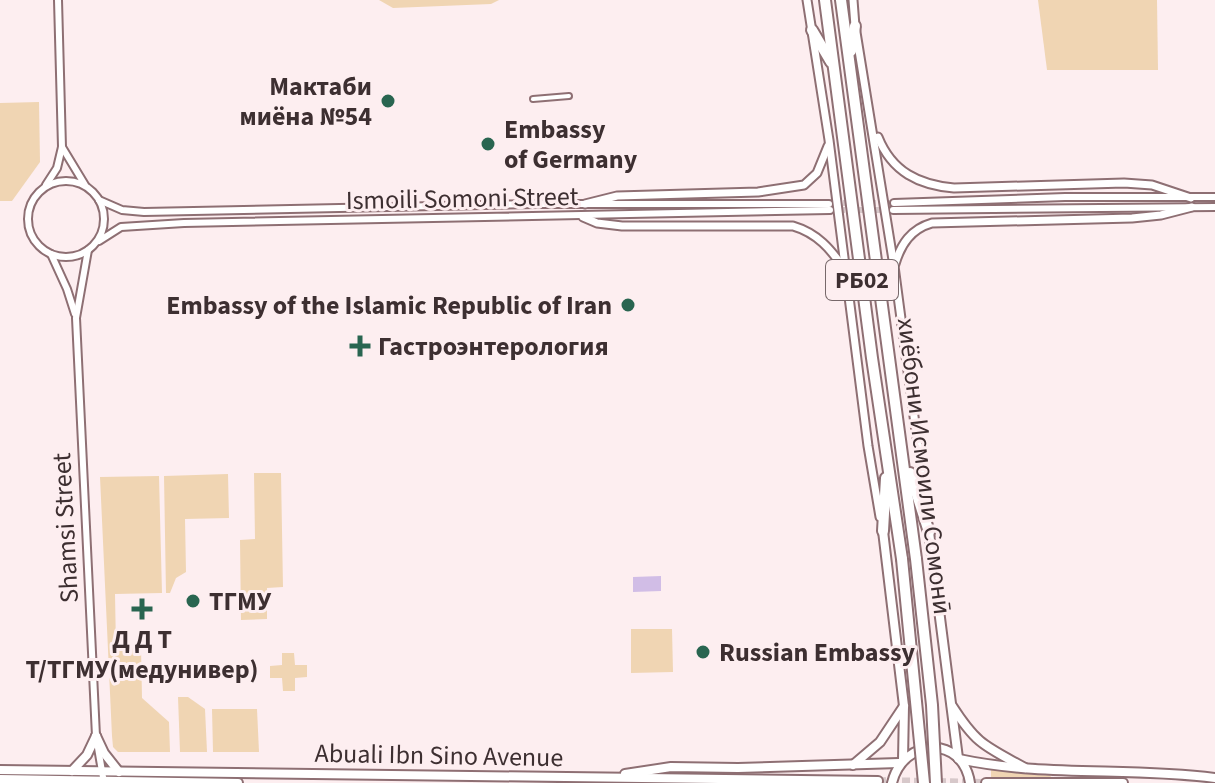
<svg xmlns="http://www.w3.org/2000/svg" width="1215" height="783" font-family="'Source Sans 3',sans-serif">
	<rect width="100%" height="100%" fill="#fdeef0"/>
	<!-- green -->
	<g fill="#f0d5b3">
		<path d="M379,0h120l-8,4 -98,4z"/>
		<path d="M1038,0h119l1,70h-111z"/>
		<path d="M39,102l1,60 -28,39h-12v-98z"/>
		<path d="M254,473h27l2,114 -16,1v31l-26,1 -1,-80 15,-1z"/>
		<path d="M228,474l1,44 -44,1 1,53 -10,6 -6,15h-4l-2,-117z"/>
		<path d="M159,476l3,117 -47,1 1,54h25l1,50 27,24 1,30h-52l-5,-5 -1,-11 -12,-259z"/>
		<path d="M631,629h41l1,43 -42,1z"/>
		<path d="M282,653h12l1,12h12v12l-12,1v13h-12l-1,-13h-12v-12l12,-1z"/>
		<path d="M178,697h10l17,12 2,43h-27z"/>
		<path d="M212,709h45l2,43h-46z"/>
		<path d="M991,765l53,2 7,10 13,1 1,5h-74z"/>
	</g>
	<!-- water -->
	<path fill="#d1bde6" d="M661,576v15l-28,1v-15z"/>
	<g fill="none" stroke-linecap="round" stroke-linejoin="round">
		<!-- minor-tunnel -->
		<g stroke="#d7c8ca" stroke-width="6" stroke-dasharray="6 3" stroke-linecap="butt">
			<path d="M834,203h60"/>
			<path d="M830,210h56"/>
		</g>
		<!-- secondary-tunnel -->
		<path stroke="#d7c8ca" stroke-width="8" stroke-dasharray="8 4" stroke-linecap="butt" d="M878,781l108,2"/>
		<!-- pedestrian casing -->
		<g stroke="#8e6f73" stroke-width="8">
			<path id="pedestrian" d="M533,99l36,-3"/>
		</g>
		<!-- minor casing -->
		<g stroke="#8e6f73" stroke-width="10">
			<g id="minor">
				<path d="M62,147l23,38"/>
				<circle cx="66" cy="219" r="38"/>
				<path d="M46,185l11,-17 5,-21 -4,-147"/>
				<path d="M99,200l23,10 22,2 393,-8h292"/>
				<path d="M894,203l171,-6h150"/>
				<path d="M893,210l322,-3"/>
				<path d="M99,241l22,-14 63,-4 646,-13"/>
				<path d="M88,250l-12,68 20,418 8,47"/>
				<path d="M51,254l16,35 8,25"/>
			</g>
		</g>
		<!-- tertiary casing -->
		<g stroke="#8e6f73" stroke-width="11">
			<g id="tertiary">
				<path d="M807,0l22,140 39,306 12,71"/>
				<path d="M853,0l2,26 39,240 33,248"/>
				<path d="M878,137c14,35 41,48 76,51l170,-5 28,2 39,13"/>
				<path d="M585,204l32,-8 141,-4 46,-7 13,-12 11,-27"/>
				<path d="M583,217l14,6 25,3h171c24,7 38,23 52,44"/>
				<path d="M895,264c6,-20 16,-35 37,-41l200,-5 29,-3 31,-8"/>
			</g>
		</g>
		<!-- secondary casing -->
		<g stroke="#8e6f73" stroke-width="12">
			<g id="secondary">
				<path d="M883,531l21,175 -1,54"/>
				<path d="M929,532l29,226"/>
				<path d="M952,706c25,39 33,40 73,62"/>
				<path d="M96,736l8,17 15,19"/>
				<path d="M959,759c84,18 171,8 256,19"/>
				<path d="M853,765l27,-23 24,-36"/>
				<path d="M0,770l878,11"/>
				<path d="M72,771l15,-16 9,-19"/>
				<path d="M625,774l46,-7 67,1 161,-5"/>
				<path d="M0,779l238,4"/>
				<path d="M892,783c11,-46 71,-48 78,0"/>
				<path d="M986,783h137"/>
			</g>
		</g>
		<!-- trunk casing -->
		<g stroke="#8e6f73" stroke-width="14">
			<g id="trunk">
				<path d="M825,0l47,358 30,201"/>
				<path d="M841,0l75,559"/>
				<path d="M812,30l19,32"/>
				<path d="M851,51l4,-25"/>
				<path d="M910,473l19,59"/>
				<path d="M883,531l3,-53"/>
			</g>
		</g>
		<!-- pedestrian -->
		<use href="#pedestrian" stroke="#fff" stroke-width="4"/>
		<!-- minor -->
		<use href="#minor" stroke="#fff" stroke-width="6"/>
		<!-- tertiary -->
		<use href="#tertiary" stroke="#fff" stroke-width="7"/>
		<!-- secondary -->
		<use href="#secondary" stroke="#fff" stroke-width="8"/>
		<!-- trunk -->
		<use href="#trunk" stroke="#fff" stroke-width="10"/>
		<!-- trunk-bridge casing -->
		<g stroke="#8e6f73" stroke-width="14" stroke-linecap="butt">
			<g id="trunk-bridge">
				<path d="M902,559l22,224"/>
				<path d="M916,559l16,146 4,78"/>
			</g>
		</g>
		<!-- trunk-bridge -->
		<use href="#trunk-bridge" stroke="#fff" stroke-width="10"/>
	</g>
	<!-- markers -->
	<g fill="#296550" stroke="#fdeef0" stroke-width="3">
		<circle cx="388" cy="101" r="8"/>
		<circle cx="488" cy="144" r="8"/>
		<circle cx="628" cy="305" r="8"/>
		<path d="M356 334h8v8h8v8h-8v8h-8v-8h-8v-8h8z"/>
		<circle cx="193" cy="601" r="8"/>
		<path d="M138 597h8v8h8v8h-8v8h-8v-8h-8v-8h8z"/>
		<circle cx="703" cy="652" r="8"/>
	</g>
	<g text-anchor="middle" stroke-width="6" stroke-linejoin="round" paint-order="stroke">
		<!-- shield labels -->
		<rect fill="#fdeef0" stroke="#77686a" stroke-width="2" x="826" y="260" width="72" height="40" rx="6"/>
		<g font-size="24" font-weight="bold" fill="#3d2f31">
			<text x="862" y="288">РБ02</text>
		</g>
		<!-- poi labels -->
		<g font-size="26" font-weight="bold" fill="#3d2f31" stroke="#fdeef0" text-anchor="start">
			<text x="372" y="95" text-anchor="end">Мактаби<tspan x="372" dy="30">миёна №54</tspan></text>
			<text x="504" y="138">Embassy<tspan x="504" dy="30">of Germany</tspan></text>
			<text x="612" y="314" text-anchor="end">Embassy of the Islamic Republic of Iran</text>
			<text x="378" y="355">Гастроэнтерология</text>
			<text x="209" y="610">ТГМУ</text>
			<text x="142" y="648" text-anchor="middle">Д Д Т<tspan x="142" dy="30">Т/ТГМУ(медунивер)</tspan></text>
			<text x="719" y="661">Russian Embassy</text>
		</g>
		<!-- street labels -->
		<g font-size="26" fill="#3d2f31" stroke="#fdeef0">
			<text transform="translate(462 198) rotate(-1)" y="9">Ismoili Somoni Street</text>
			<text transform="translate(925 466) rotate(83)" y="9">хиёбони Исмоили Сомонӣ</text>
			<text transform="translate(65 528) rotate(-93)" y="9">Shamsi Street</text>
			<text transform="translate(439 755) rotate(1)" y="9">Abuali Ibn Sino Avenue</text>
		</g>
	</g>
</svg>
